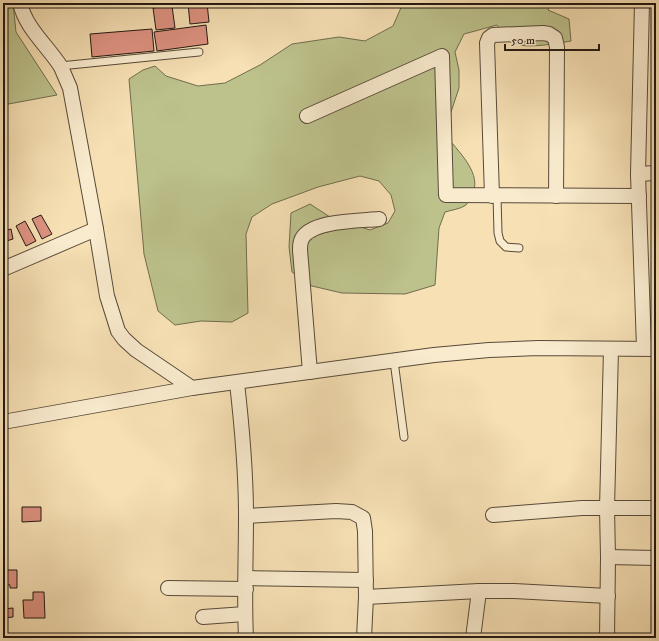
<svg xmlns="http://www.w3.org/2000/svg" width="659" height="641" font-family="'IM FELL DW Pica',serif">
	<rect width="100%" height="100%" fill="#f6e0b4"/>
	<filter id="stains"><feTurbulence type="fractalNoise" baseFrequency=".005" numOctaves="4"/><feColorMatrix values="0 0 0 0 .2 0 0 0 0 .09 0 0 0 0 .02 0 0 0 .5 -.17"/></filter>
	<radialGradient id="worn" r=".72"><stop offset=".6" stop-color="#630" stop-opacity="0"/><stop offset="1" stop-color="#630" stop-opacity=".3"/></radialGradient>
	<!-- green -->
	<g fill="#bdc28c" stroke="#706d4f">
		<path d="M3,3h10l3,29 41,63 -54,10z"/>
		<path d="M403,3h147l-2,7 21,9 2,22c-11,2 -41,7 -50,4 -11,-4 -18,-11 -24,-20l-33,9 -9,18 4,18v18l-15,45c13,18 41,41 27,64 -2,2 -3,6 -5,8 -5,4 -15,5 -21,7l-6,16 -4,57 -30,9 -63,-1 -30,-7 -20,-14 -3,-25 2,-34 19,-9 20,13 40,13 18,-7 7,-12 -4,-16 -12,-14 -19,-5 -42,11 -46,17 -20,13 -6,17 2,79 -16,9 -31,-1 -26,4 -17,-14 -14,-57 -15,-175 14,-9 12,-4 11,10 32,10 27,-3 35,-18 32,-21 47,-7 26,4 28,-15z"/>
	</g>
	<!-- building -->
	<g fill="#dd9281" stroke="#231812">
		<path d="M188,3h19l2,19 -19,2z"/>
		<path d="M172,6l3,22 -19,2 -3,-22z"/>
		<path d="M206,25l2,19 -51,7 -3,-19z"/>
		<path d="M152,29l2,22 -62,6 -2,-23z"/>
		<path d="M41,215l11,19 -10,5 -10,-20z"/>
		<path d="M3,216h2l2,9 -4,2z"/>
		<path d="M25,221l11,20 -10,5 -10,-20z"/>
		<path d="M11,229l2,10 -10,3v-11z"/>
		<path d="M22,507h19v14l-19,1z"/>
		<rect x="3" y="538" width="3" height="17"/>
		<path d="M3,570h14v18h-7v-3l-7,-1z"/>
		<path d="M5,591l1,11 -3,1v-11z"/>
		<path d="M33,592h11l1,26h-21l-1,-18h10z"/>
		<path d="M13,608v9l-10,1v-9z"/>
	</g>
	<g fill="none" stroke-linecap="round" stroke-linejoin="round">
		<!-- service casing -->
		<g stroke="#584a3a" stroke-width="9">
			<g id="service">
				<path d="M60,66l139,-14"/>
				<path d="M497,196l1,37 2,8 6,6 13,1"/>
				<path d="M394,361l10,76"/>
			</g>
		</g>
		<!-- minor casing -->
		<g stroke="#584a3a" stroke-width="16">
			<g id="minor">
				<path d="M20,3c6,26 27,42 41,64 3,7 6,14 9,21l26,141 11,67 11,35 6,8 12,11 56,38 242,-33 55,-5 49,-2 118,1"/>
				<path d="M642,3l-4,171 6,174"/>
				<path d="M307,116l135,-60 4,139 193,1"/>
				<path d="M638,174l18,-1"/>
				<path d="M492,196l-5,-153 2,-5 4,-3 50,-2 6,1 6,4 2,9 -1,149"/>
				<path d="M3,269l93,-40"/>
				<path d="M310,372l-10,-122c0,-2 0,-6 1,-9 7,-21 59,-20 78,-22"/>
				<path d="M237,383c5,44 9,88 9,133 0,41 -2,81 0,122"/>
				<path d="M3,422l189,-34"/>
				<path d="M493,515l89,-7h74"/>
				<path d="M246,516l90,-5 16,1 11,6 2,13 1,66 -2,41"/>
				<path d="M608,557l48,1"/>
				<path d="M246,578l120,2"/>
				<path d="M168,588l78,1"/>
				<path d="M366,597l113,-6h35l94,5"/>
				<path d="M203,617l42,-3"/>
				<path d="M473,638l6,-47"/>
				<path d="M607,638l1,-81 -1,-49 4,-158"/>
			</g>
		</g>
		<!-- service -->
		<use href="#service" stroke="#f9ebce" stroke-width="7"/>
		<!-- minor -->
		<use href="#minor" stroke="#f9ebce" stroke-width="14"/>
	</g>
	<!-- margin -->
	<rect width="659" height="641" fill="none" stroke="#f6e0b4" stroke-width="16"/>
	<rect x="4" y="4" width="651" height="633" fill="none" stroke="#231812" stroke-width="2"/>
	<rect x="8" y="8" width="643" height="625" fill="none" stroke="#231812"/>
	<!-- scale -->
	<path d="M505 44v6h94v-6" fill="none" stroke="#231812" stroke-width="2"/>
	<text x="511" y="44" font-size="12" fill="#231812" stroke="#f9ebce" stroke-width="3" paint-order="stroke">50 m</text>
	<rect width="100%" height="100%" filter="url(#stains)"/>
	<rect width="100%" height="100%" fill="url(#worn)"/>
</svg>
